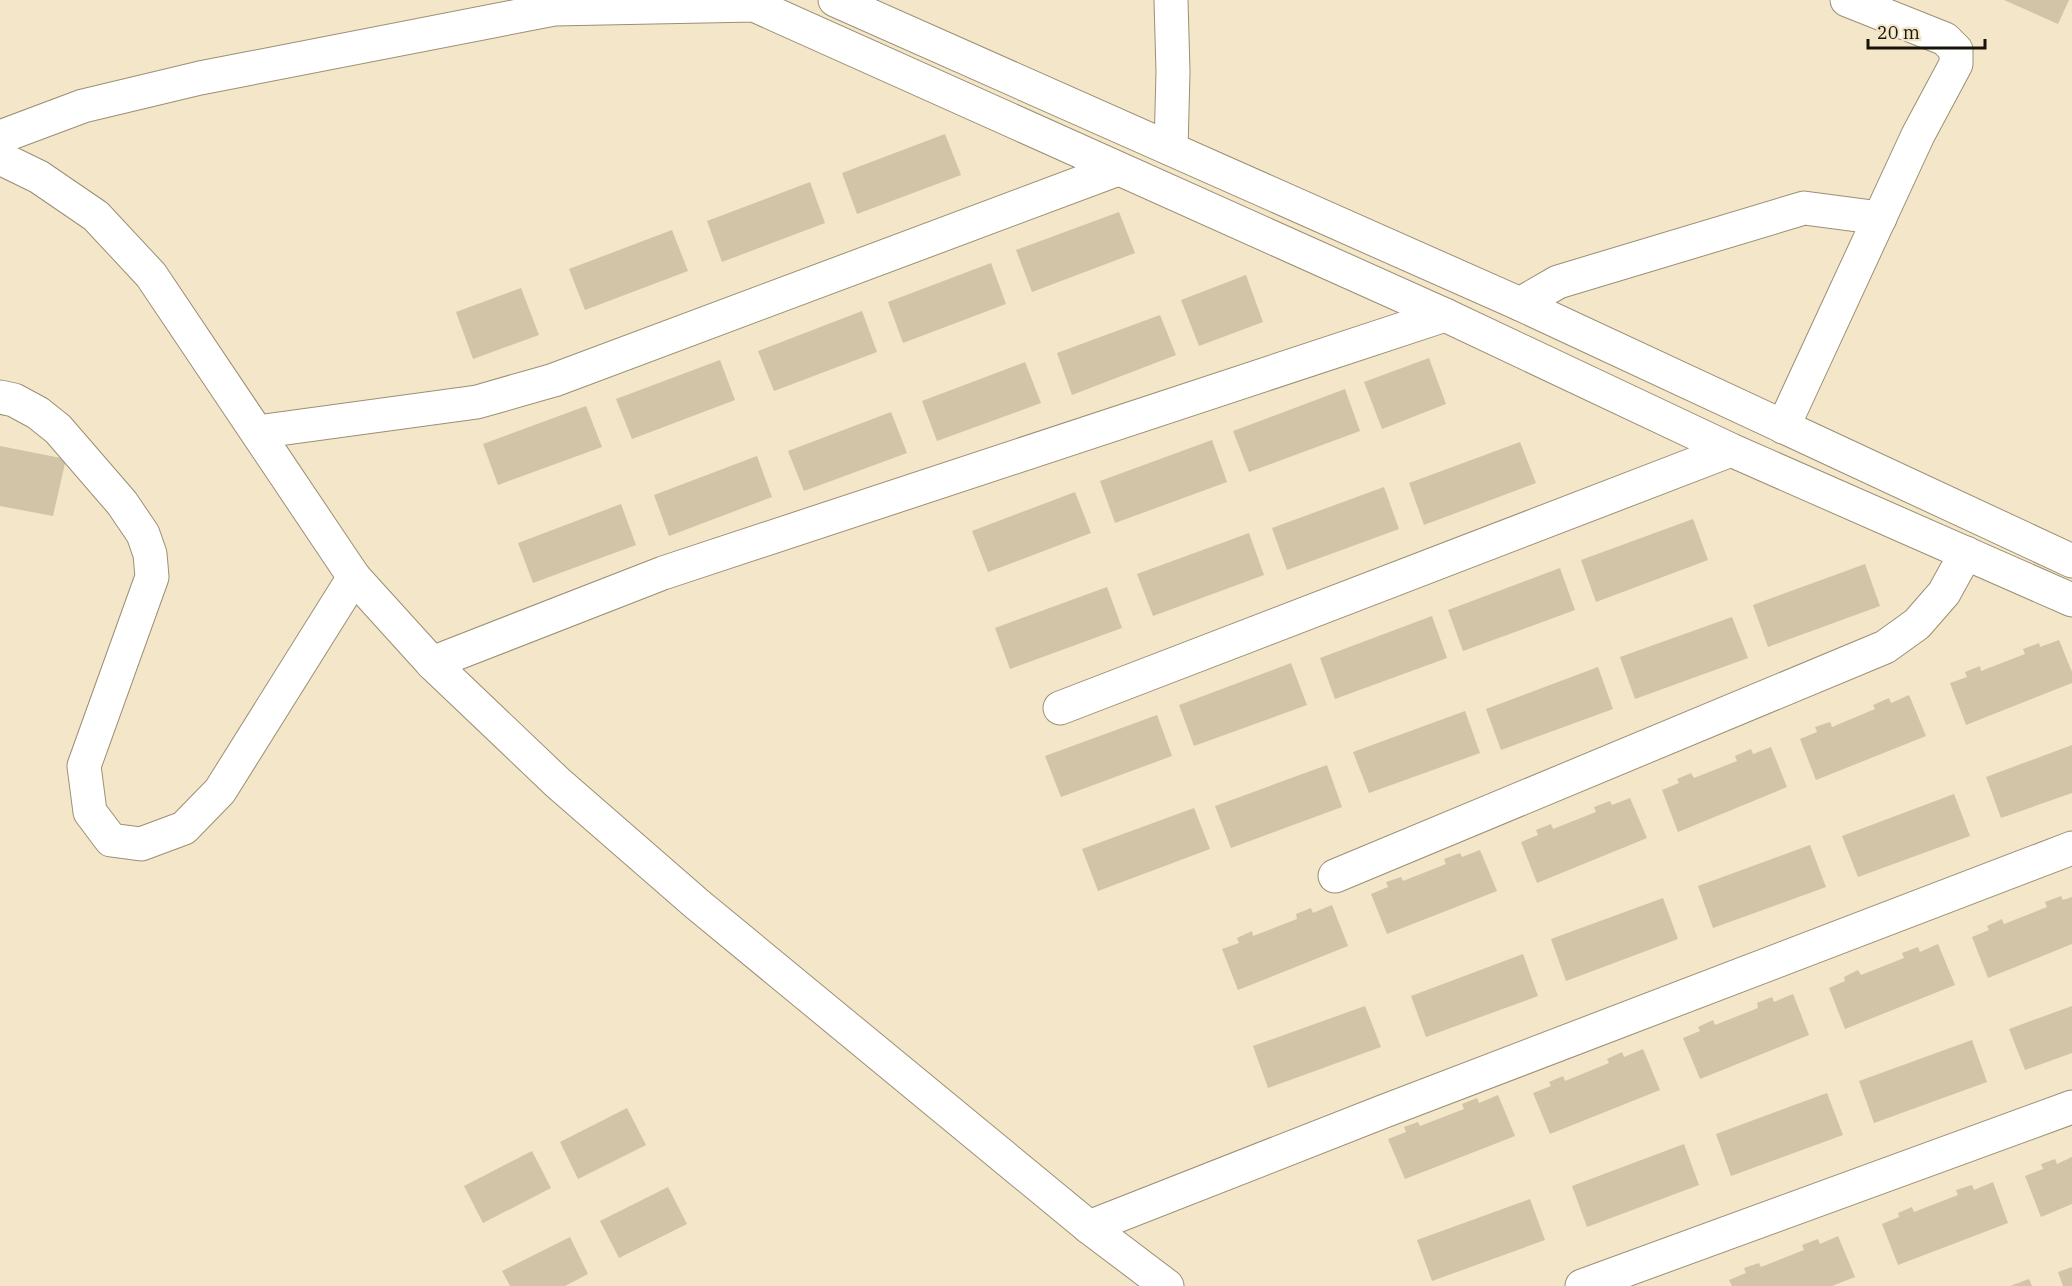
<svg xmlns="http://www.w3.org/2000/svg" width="2072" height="1286" font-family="'IBM Plex Serif',serif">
	<rect width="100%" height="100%" fill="#f4e6c9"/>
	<!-- building -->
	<g fill="#d1c4a7">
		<path d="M2004,0h65l-11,24z"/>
		<path d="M945,134l16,41 -104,39 -15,-41z"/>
		<path d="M810,182l15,41 -103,39 -15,-41z"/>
		<path d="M1119,212l16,41 -103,39 -16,-42z"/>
		<path d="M672,230l16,41 -103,39 -16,-41z"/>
		<path d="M991,263l15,41 -103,39 -15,-41z"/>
		<path d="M1246,275l17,47 -64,24 -18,-46z"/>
		<path d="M521,288l18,47 -66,24 -17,-47z"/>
		<path d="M862,311l15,41 -103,39 -16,-40z"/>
		<path d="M1160,315l16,40 -104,40 -15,-42z"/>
		<path d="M1429,358l17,46 -64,25 -18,-47z"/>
		<path d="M720,360l15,40 -103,39 -16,-40z"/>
		<path d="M1025,362l16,41 -104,38 -15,-40z"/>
		<path d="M1345,389l15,42 -111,41 -16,-41z"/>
		<path d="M586,406l16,41 -104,38 -15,-41z"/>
		<path d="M891,412l16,41 -103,38 -16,-40z"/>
		<path d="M1212,440l15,42 -112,41 -15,-42z"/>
		<path d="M1520,442l16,41 -112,42 -15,-42z"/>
		<path d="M0,446l66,13 -13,57 -53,-10z"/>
		<path d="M757,456l15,41 -103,39 -15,-41z"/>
		<path d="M1384,487l15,42 -112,41 -15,-42z"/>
		<path d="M1075,492l16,41 -103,39 -16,-41z"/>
		<path d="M621,504l15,41 -103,38 -15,-40z"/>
		<path d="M1693,519l15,41 -112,42 -15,-42z"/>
		<path d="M1249,533l15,42 -111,41 -16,-42z"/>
		<path d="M1865,564l15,42 -112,41 -15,-42z"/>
		<path d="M1560,568l15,42 -112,41 -15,-41z"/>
		<path d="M1107,587l15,41 -112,41 -15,-41z"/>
		<path d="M1432,616l15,42 -112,41 -15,-41z"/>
		<path d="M1732,617l16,41 -113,41 -15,-42z"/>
		<path d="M2059,640l13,32v11l-106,42 -16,-42 17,-6 -2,-5 15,-6 1,5 44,-17 -2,-5 16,-6 1,4z"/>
		<path d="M1291,663l16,42 -113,41 -15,-41z"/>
		<path d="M1598,667l15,42 -112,41 -15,-41z"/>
		<path d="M1909,695l17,41 -110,44 -16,-41 17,-7 -2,-5 15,-5 2,5 43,-18 -2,-4 16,-7 2,5z"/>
		<path d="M1465,711l15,42 -111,40 -16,-41z"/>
		<path d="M1157,715l15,41 -111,41 -16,-41z"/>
		<path d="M2072,745v48l-71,25 -15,-41z"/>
		<path d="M1771,747l16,40 -109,45 -16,-42 17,-7 -2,-4 14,-6 3,5 43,-17 -2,-5 16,-7 2,5z"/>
		<path d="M1327,765l15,42 -111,41 -16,-42z"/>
		<path d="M1954,794l16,42 -112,41 -16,-41z"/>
		<path d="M1630,798l17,40 -110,45 -16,-41 17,-7 -2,-5 15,-6 2,5 43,-17 -2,-5 16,-6 2,4z"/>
		<path d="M1194,808l16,41 -112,42 -16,-42z"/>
		<path d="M1810,845l16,42 -113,41 -15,-42z"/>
		<path d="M1480,850l17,41 -110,43 -16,-40 17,-7 -2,-5 15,-5 2,4 43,-17 -2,-5 16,-6 2,4z"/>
		<path d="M2061,896l2,4 9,-3v47l-84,34 -16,-41 17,-7 -2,-4 15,-7 2,5 43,-17 -2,-5z"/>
		<path d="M1663,898l15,41 -112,42 -15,-42z"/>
		<path d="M1332,905l16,41 -110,44 -16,-41 17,-6 -2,-5 15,-7 1,5 44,-17 -1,-5 15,-6 2,5z"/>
		<path d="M1938,944l17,41 -110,44 -16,-41 16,-7 -1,-4 14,-7 3,5 43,-17 -2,-5 16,-6 2,5z"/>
		<path d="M1523,954l15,42 -112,41 -15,-41z"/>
		<path d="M1793,994l16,41 -109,44 -17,-41 17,-7 -2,-4 15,-7 2,5 43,-17 -1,-5 15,-6 2,5z"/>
		<path d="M1365,1006l16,41 -113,41 -15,-42z"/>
		<path d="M2072,1006v47l-47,17 -16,-41z"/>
		<path d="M1972,1040l15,42 -113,41 -15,-42z"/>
		<path d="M1643,1049l17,41 -110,44 -17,-41 18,-7 -2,-4 14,-6 2,5 44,-18 -2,-4 15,-7 2,5z"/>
		<path d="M1827,1093l16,42 -112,41 -15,-42z"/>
		<path d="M1498,1095l17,41 -110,43 -17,-40 18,-7 -2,-5 14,-5 2,4 44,-17 -2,-5 15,-6 2,5z"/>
		<path d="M627,1108l19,37 -68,34 -18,-37z"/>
		<path d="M1684,1144l15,41 -112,42 -15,-41z"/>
		<path d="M532,1151l19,37 -68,35 -19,-37z"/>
		<path d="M2072,1157v47l-31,13 -16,-41 18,-7 -2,-5 14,-5 2,5z"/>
		<path d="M1993,1182l15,41 -110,42 -16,-41 17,-7 -1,-4 14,-6 2,5 44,-17 -2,-5 16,-5 2,5z"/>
		<path d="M668,1187l19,37 -68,34 -19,-37z"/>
		<path d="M1530,1199l15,41 -113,41 -15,-41z"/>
		<path d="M1838,1236l17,41 -23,9h-100l-3,-6 17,-7 -2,-5 15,-5 2,4 43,-17 -2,-5 16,-6 2,5z"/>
		<path d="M570,1237l18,37 -23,12h-55l-8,-15z"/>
		<path d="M2072,1267v19h-9l-5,-14z"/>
		<path d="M2029,1279l3,7h-22z"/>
	</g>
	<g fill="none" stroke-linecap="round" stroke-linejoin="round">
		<!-- minor casing -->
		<g stroke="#9b8f74" stroke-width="35">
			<g id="minor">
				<path d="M835,0l685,304 552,257"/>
				<path d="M1171,0l2,72 -2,77"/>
				<path d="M0,137l83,-31 117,-28 354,-69 200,-4 691,310 286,135 341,150"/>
				<path d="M0,158l39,19 57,39 55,59 203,302 78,86 126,120 139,121 392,323 78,59"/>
				<path d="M1520,304l38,-22 246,-74 76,10"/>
				<path d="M0,397l14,3 24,13 20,16 64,74 21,31 7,20 2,23 -68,189 6,46 21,28 30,4 43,-16 36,-37 134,-214"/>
				<path d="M1783,427l135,-292 38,-71v-14l-11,-11 -98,-39"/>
				<path d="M257,432l220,-30 77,-22 564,-211"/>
				<path d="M432,663l231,-90 782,-258"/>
				<path d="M1060,708l671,-258"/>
				<path d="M1335,876l550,-229 32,-23 27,-31 22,-40"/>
				<path d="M1089,1227l293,-115 690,-264"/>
				<path d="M1582,1286l490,-179"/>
			</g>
		</g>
		<!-- minor -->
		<use href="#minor" stroke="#fff" stroke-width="33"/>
	</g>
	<!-- scale -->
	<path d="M1868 39v9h117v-9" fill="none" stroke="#181309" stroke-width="3"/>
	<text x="1877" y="39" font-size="18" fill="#181309" stroke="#f4e6c9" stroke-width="4.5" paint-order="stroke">20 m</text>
</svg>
